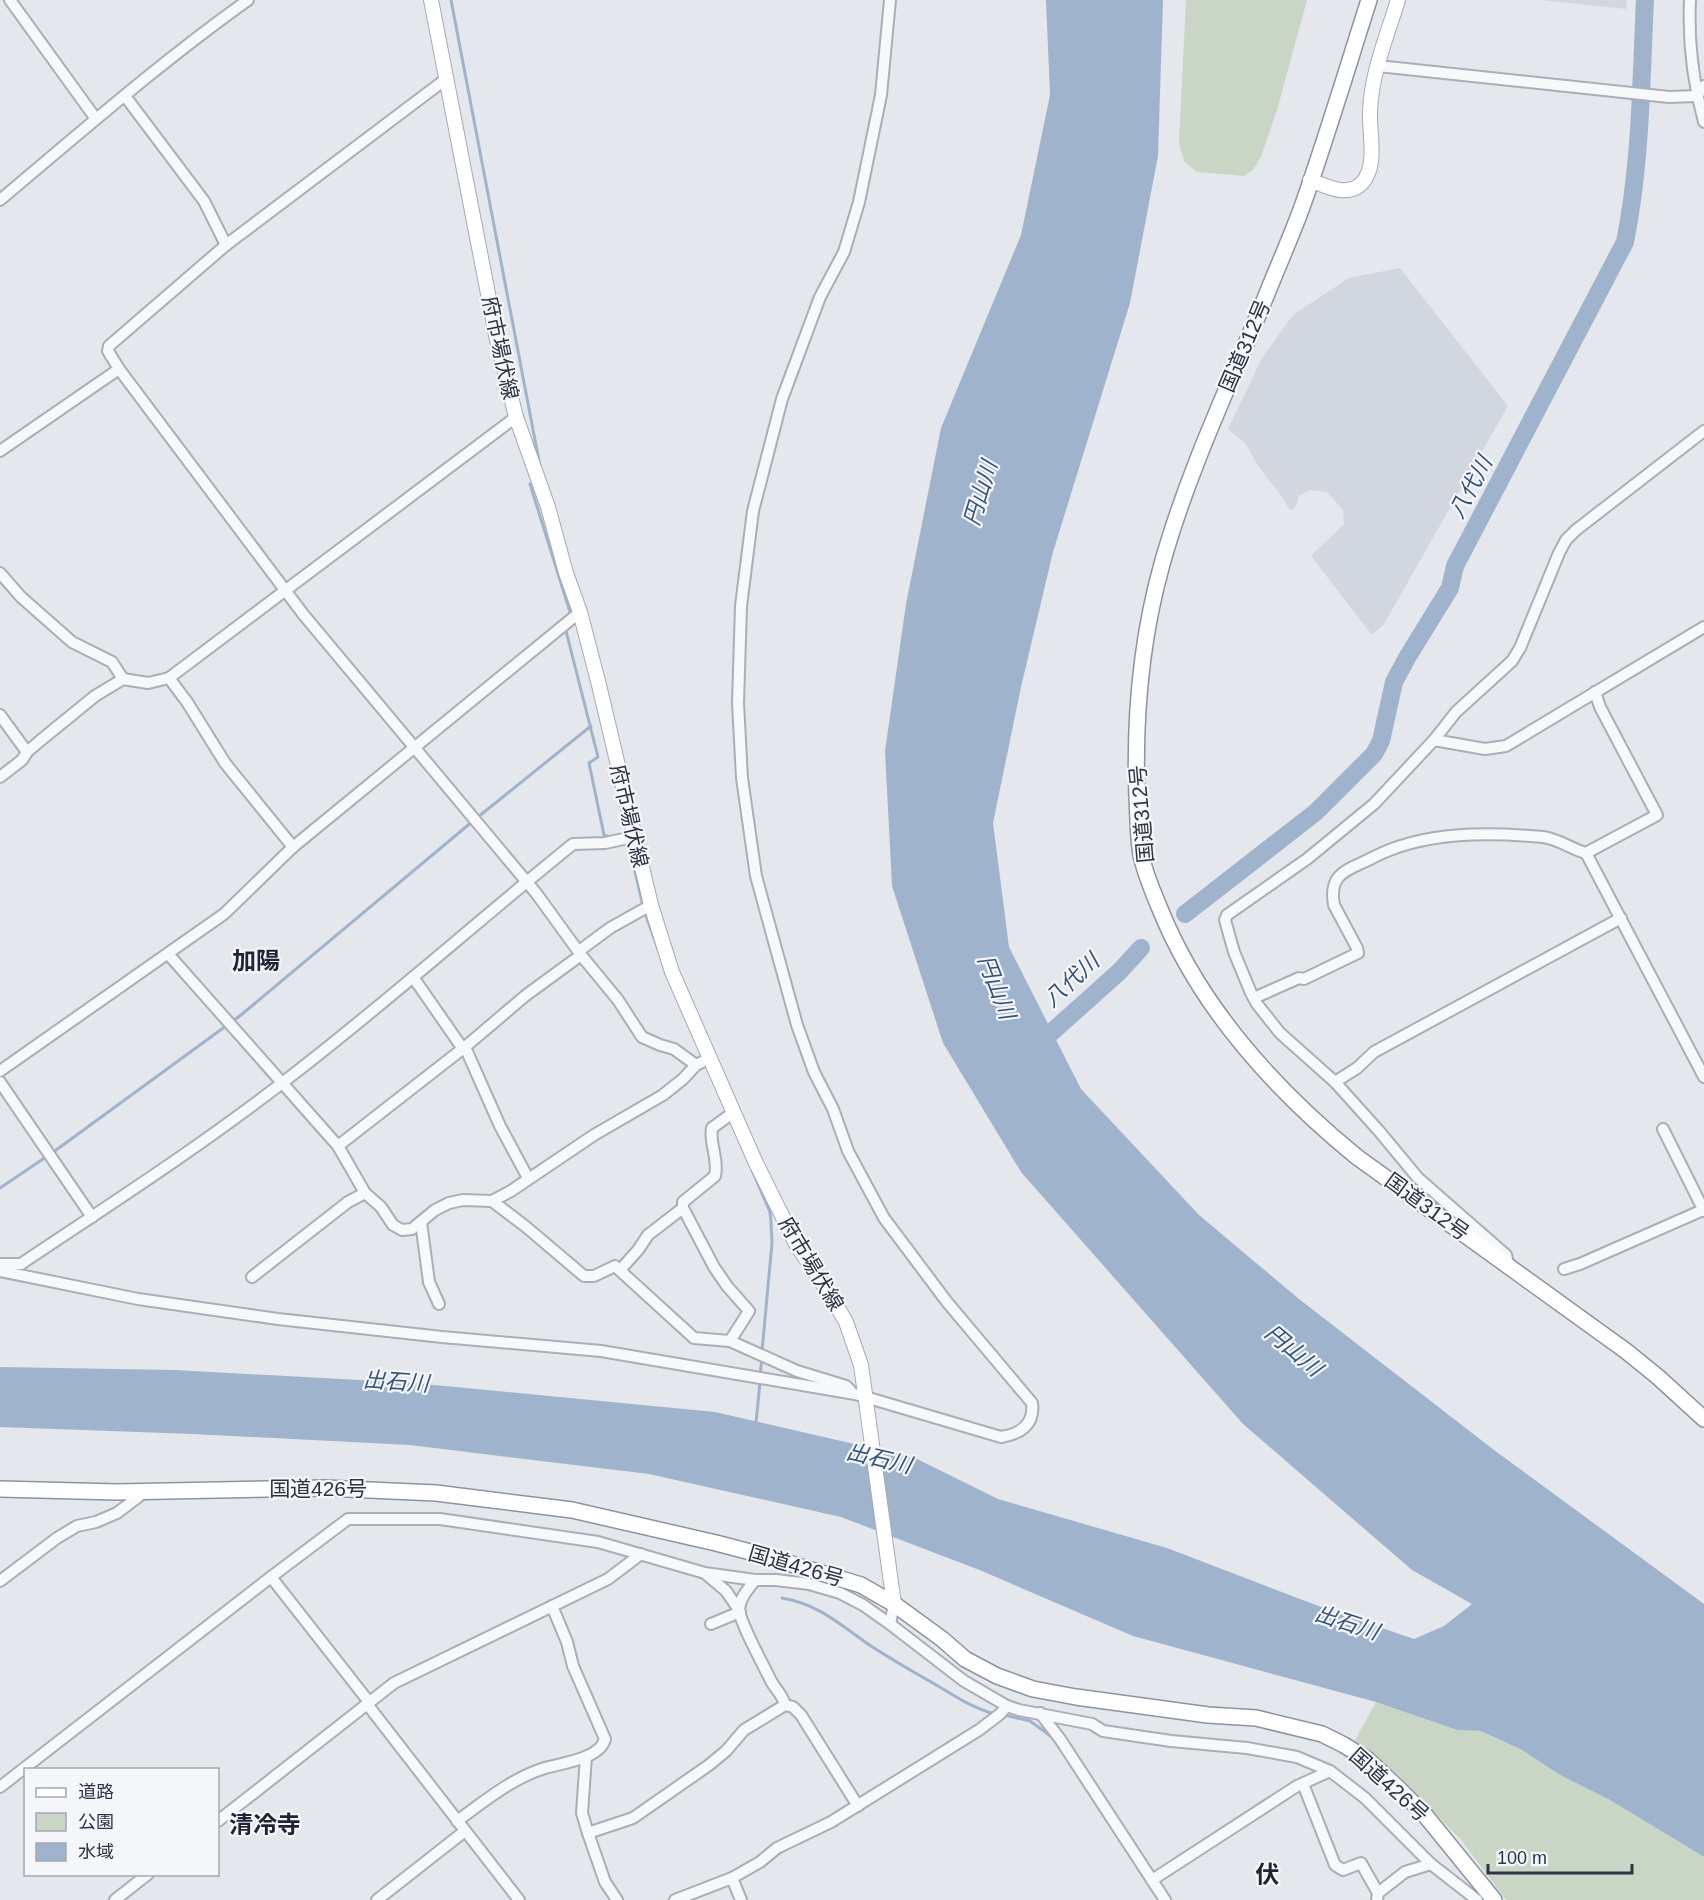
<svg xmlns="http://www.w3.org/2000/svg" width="1704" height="1900" font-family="Helvetica,'Noto Sans JP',sans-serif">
	<rect width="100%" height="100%" fill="#e4e7ec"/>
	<!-- built -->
	<g fill="#d2d6de">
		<path d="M1540,0h86l1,9z"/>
		<path d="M1400,268l108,138 -124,218 -12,11 -61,-79 33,-32 -1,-14 -16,-18 -17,-2 -11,6 -3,10 -5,5 -12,-18 -21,-27 -12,-22 -18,-15 34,-71 31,-43 56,-37z"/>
	</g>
	<!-- green -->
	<g fill="#c9d6c5">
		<path d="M1186,0h121l-30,110 -15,44 -8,15 -10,7 -47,-4 -13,-11 -5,-18z"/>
		<path d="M1376,1702l81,28 24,1 41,19 38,25 50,25 94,57v43h-198l-44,-59 -63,-65 -44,-36z"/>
	</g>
	<!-- water -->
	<path fill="#9fb4cc" d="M1046,0h117l-5,156 -28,147 -77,249 -32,135 -28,136 16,124 72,142 118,126 100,84 195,151 210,154v253l-94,-57 -50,-25 -38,-25 -41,-19 -24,-1 -81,-28 -243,-66 -151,-65 -141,-54 -192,-43 -239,-29 -217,-11 -193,-7v-60l175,3 239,13 301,29 200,46 83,41 169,49 154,59 93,32 30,-13 28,-22 -60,-34 -169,-146 -222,-252 -78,-129 -51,-157 -7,-135 21,-147 35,-176 80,-193 29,-140z"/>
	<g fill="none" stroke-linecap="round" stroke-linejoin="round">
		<!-- stream -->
		<g stroke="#9fb4cc" stroke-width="3">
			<path d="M451,0l88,461"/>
			<path d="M530,484l40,128 -1,5"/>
			<path d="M567,627l-1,4 32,126 -9,6 15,72 7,3"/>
			<path d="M478,817l113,-91"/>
			<path d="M623,843l6,3 14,60"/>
			<path d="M645,913l14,39"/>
			<path d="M52,1153l189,-138 232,-194"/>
			<path d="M752,1170l18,42 1,10 1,21 -10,108"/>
			<path d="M0,1188l46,-31"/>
			<path d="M760,1375l2,-17"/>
			<path d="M756,1423l4,-41"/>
			<path d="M782,1598c40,7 60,29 92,50 19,12 39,24 59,35 20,12 39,25 62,31"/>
			<path d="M1004,1715l26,6 22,16"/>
		</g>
		<!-- river -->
		<g stroke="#9fb4cc" stroke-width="18">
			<path d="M1185,914l131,-102 58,-58 7,-13 13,-59 14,-26 42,-68 5,-22 170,-324c16,-79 16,-161 20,-242"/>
			<path d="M1034,1048l85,-76 22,-24"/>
		</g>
		<!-- minor casing -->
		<g stroke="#a9aeb7" stroke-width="14">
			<g id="minor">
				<path d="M10,0l86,119"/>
				<path d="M1690,0c-2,41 3,82 14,122"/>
				<path d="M1378,66l291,31 28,-1 7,-10"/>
				<path d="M446,79l-220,166 -117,101 -1,5 11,18 184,245 233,279 45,62 37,45 24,37 18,8 14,4 22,16"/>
				<path d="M125,96l79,105 22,44"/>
				<path d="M0,200c81,-68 161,-138 248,-200"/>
				<path d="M0,451l119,-82"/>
				<path d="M0,573l21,24 51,45 40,20 11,17"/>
				<path d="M169,678l18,24 38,61 68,84"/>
				<path d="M1595,692l5,15 57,108 -71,38 118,224"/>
				<path d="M0,715l27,37"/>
				<path d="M1434,740l51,9 21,-3 198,-119"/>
				<path d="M0,777l22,-17 5,-8 14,-12 54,-44 28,-17 25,4 21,-5 347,-261"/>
				<path d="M579,951l31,-23 41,-23"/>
				<path d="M169,955l169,191 27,47 16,14 12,18 9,5 10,-1 23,-19 14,-7 14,-3 29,1 19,-10 83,-56 69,-40 20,-16 13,-14 6,-3"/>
				<path d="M413,977l50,72"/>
				<path d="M1254,998l45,-20 5,1 54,-26 -1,-5 -23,-43c-6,-33 15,-35 38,-47 51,-27 115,-26 171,-21 16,2 28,12 43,16"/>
				<path d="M465,1047l35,79 28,52"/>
				<path d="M0,1071l224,-157 69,-67 287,-235"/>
				<path d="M0,1082l92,135"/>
				<path d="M1335,1082l22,-14 17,-16 247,-134"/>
				<path d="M1663,1129l41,82"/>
				<path d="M338,1146l127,-99 60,-51 56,-41"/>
				<path d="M492,1201l33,25 59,50h10l21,-10 79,72 36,3 67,30 49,15 4,4"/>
				<path d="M683,1208l31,59 13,19 22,25 -19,30"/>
				<path d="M421,1222l8,60 10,22"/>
				<path d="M0,1264h21c88,-59 177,-116 261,-181 100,-76 193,-160 291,-239l32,-1 28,-6"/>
				<path d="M1509,1267l-3,-12 -88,-77 -39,-47 -44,-49 -55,-49 -23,-29 -6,-11 -17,-41 -9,-32 2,-5 80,-56 67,-55 60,-64 22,-28 56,-51 8,-13 39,-95 7,-13 10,-10 128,-99"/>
				<path d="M1564,1269l16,-5 123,-54"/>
				<path d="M620,1270l18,-20 10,-15 35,-27v-6l32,-26c4,-17 -6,-32 -3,-48l22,-16"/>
				<path d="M0,1271l138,28 140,20 164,18 159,14 254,43 146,43c19,-3 34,-12 31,-34l-85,-101 -63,-84 -36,-67 -15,-42 -19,-37 -17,-47 -41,-149 -14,-98 -4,-75 3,-97 12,-95 29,-112 38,-102 24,-45 15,-50 22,-107 9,-95"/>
				<path d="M252,1277l96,-75 17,-9"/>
				<path d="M707,1575l19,16 13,19"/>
				<path d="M271,1577l98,125"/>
				<path d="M755,1580c-7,9 -15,18 -16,29 0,12 26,59 32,72 5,9 12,14 14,24"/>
				<path d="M0,1581l57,-43 20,-12 19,-4 21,-9 29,-22"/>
				<path d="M711,1624l29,-12"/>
				<path d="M890,1624l74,57 43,25 12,4 73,14 11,7 68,10 76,7 50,9 33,14 35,27 66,66 46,36"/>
				<path d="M367,1704l152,196"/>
				<path d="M1040,1713l20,26 105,161"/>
				<path d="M586,1757l-4,56 6,20 45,-15 76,-53 17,-14 18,-21 41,-25 8,2 8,8 57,91"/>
				<path d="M1303,1784l32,81 8,5 18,-7 17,30"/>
				<path d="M0,1787l271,-210 77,-58h92l158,23 107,31 50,7h21l33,4 31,9 23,12 27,19 4,-20"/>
				<path d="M218,1821l176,-138 214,-104 33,-25"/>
				<path d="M457,1821c28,-20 55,-43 88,-53 17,-5 55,-9 60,-29l-32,-73 -6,-24 -15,-36"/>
				<path d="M588,1833l17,49 12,18"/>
				<path d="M732,1878l9,22"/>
				<path d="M1152,1880l145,-94 33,-15"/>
				<path d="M115,1900l33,-26"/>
				<path d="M377,1900l88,-69"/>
				<path d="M675,1900l57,-22 28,-16 17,-14 54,-26 148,-92 21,-16 7,-8"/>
				<path d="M1377,1900l1,-7 27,-21 26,-8"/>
			</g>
		</g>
		<!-- major casing -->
		<g stroke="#a3abb8" stroke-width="16">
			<g id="major">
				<path d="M431,0l66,340 19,77 32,90 18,66 14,39 19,73 52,220 21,67 83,189 41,83 35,52 15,26 15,43 33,239"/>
				<path d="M1310,180c16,6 37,18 52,3 16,-17 7,-50 8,-71 1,-38 17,-76 28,-112"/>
			</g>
		</g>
		<!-- highway casing -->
		<g stroke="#8b94a3" stroke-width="18">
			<g id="highway">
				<path d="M1369,0c-22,69 -43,139 -67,207 -11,30 -24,59 -36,89 -36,88 -78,175 -104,268 -21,75 -28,155 -25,234 1,18 1,39 4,57 4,19 12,37 19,54 40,99 115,181 197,248l269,194 32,26 46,42"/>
				<path d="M0,1489l117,3 208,-4 111,5 136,17 144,33 46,12 99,30 33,19 48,35 23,20 32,17 36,13 43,8 132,18 48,3 66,16 22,11 24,15 31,29 26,26 69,85"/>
			</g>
		</g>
		<!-- minor -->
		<use href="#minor" stroke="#f7f8fa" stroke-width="10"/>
		<!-- major -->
		<use href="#major" stroke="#fff" stroke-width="14"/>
		<!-- highway -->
		<use href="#highway" stroke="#fff" stroke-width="15"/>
	</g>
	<g text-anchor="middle" stroke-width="4.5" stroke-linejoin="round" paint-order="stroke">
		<!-- street labels -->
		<g font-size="21" fill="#2b3445" stroke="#f4f6f9">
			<text transform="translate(1245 346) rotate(-67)" y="7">国道312号</text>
			<text transform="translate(500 348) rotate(78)" y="7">府市場伏線</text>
			<text transform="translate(1142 814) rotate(-95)" y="7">国道312号</text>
			<text transform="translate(629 816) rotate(77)" y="7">府市場伏線</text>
			<text transform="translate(1427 1207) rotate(36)" y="7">国道312号</text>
			<text transform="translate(811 1264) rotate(59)" y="7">府市場伏線</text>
			<text x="318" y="1496">国道426号</text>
			<text transform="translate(796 1566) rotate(16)" y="7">国道426号</text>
			<text transform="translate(1389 1785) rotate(42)" y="7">国道426号</text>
		</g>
		<!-- water labels -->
		<g font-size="22" font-style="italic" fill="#34527a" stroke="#f4f6f9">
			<text transform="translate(1470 487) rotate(-62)" y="8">八代川</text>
			<text transform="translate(980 493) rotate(-73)" y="8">円山川</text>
			<text transform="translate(1071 980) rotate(-43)" y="8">八代川</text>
			<text transform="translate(997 987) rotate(69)" y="8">円山川</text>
			<text transform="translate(1294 1350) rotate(40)" y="8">円山川</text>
			<text transform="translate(396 1381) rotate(4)" y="8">出石川</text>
			<text transform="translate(879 1458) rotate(13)" y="8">出石川</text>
			<text transform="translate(1347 1622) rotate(18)" y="8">出石川</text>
		</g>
		<!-- quarter labels -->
		<g font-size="24" font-weight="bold" fill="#1d2536" stroke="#f4f6f9">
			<text x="256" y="969">加陽</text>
			<text x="265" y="1833">清冷寺</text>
			<text x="1267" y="1883">伏</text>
		</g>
	</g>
	<!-- legend -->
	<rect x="24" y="1768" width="195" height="108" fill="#f4f6f9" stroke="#a4a8b1" stroke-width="1.5"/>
	<rect x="36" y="1788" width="30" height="9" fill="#ffffff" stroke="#a4a8b1" stroke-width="1.5"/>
	<text x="78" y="1798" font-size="18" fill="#2b3445">道路</text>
	<rect x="36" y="1813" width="30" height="18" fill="#c9d6c5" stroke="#a4a8b1" stroke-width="1.5"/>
	<text x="78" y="1828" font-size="18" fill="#2b3445">公園</text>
	<rect x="36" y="1843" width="30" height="18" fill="#9fb4cc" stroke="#a4a8b1" stroke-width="1.5"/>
	<text x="78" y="1858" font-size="18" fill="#2b3445">水域</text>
	<!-- scale -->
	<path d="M1488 1864v9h144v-9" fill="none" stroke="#2b3445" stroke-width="3"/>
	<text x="1497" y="1864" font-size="18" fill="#2b3445" stroke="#f4f6f9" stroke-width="4.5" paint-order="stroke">100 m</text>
</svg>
